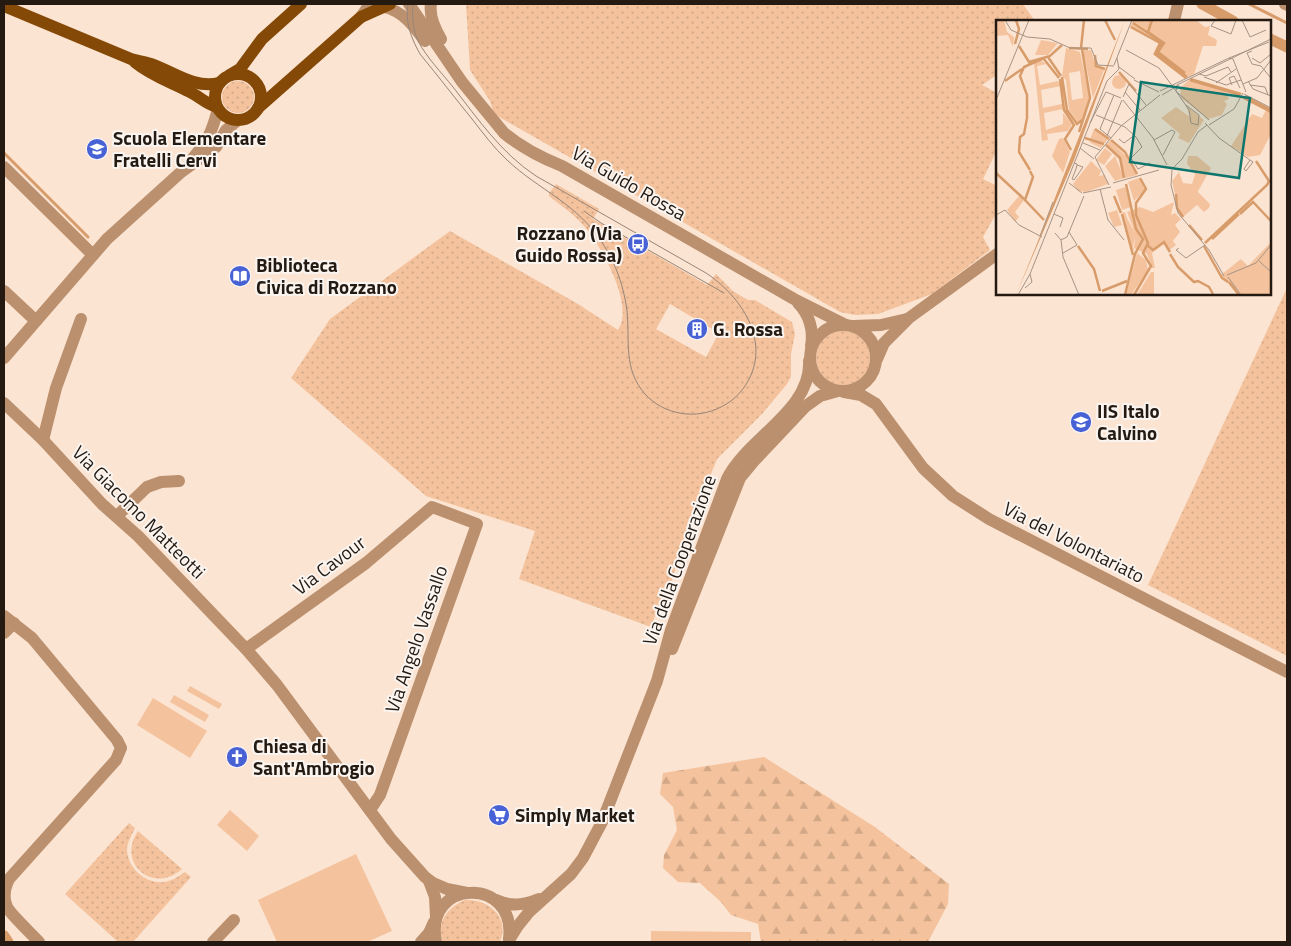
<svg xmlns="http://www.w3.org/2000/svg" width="1291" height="946" font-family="'Titillium Web',sans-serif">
	<defs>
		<pattern id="green-dots" width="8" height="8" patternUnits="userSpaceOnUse" patternTransform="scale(1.25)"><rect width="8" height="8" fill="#f4c39d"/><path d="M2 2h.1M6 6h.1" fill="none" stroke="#d1a786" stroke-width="1.8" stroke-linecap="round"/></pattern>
		<pattern id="forest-firs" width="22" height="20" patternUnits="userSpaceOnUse" patternTransform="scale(1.25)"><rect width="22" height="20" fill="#f4c39d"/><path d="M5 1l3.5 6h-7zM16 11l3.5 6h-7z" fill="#d1a786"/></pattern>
	</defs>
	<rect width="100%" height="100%" fill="#fce4d2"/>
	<!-- green -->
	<g fill="url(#green-dots)" fill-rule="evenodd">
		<path d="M466,4h557l12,17h-38v54l-15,10 15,8v57l-14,29 14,7v26l-14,25 7,13 -58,44 -54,20 -23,1 -15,-3 -346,-198 -4,-13 -20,-31z"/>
		<circle cx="238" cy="97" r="16"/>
		<path d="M556,184l43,25 -6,10 114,66 9,-11 17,17 15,9h7l37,22 3,12 -4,20v23l-4,7 -25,30 -45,45 -41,101 2,1 -7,22 -3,-1 -17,45 -132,-48 16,-48 -109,-35 -135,-118 39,-59 120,-88 128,73 40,26c17,-24 -17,-85 -34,-104 -10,-12 -23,-20 -35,-30v-3zM670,304l49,29 -13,24 -50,-28z"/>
		<path d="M1287,288v368l-139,-71z"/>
		<circle cx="843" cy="358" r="27"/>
		<path d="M129,823l6,5c-3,7 -8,14 -8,22 1,19 19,34 37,32 8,-1 15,-6 21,-10l6,5 -58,65h-15l-53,-48z"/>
		<path d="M138,831l44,38c-29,26 -66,-6 -44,-38z"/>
		<path d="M465,900c24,-1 45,17 35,42h-57c-8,-19 5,-35 22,-42z"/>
	</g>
	<!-- forest -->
	<path fill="url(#forest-firs)" d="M764,757l111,70 74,57 -1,20 -20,38h-167l-3,-18 -27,-9 -10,-13 -21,-19 -22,-1 -15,-14 1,-13 13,-25 -4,-23 -13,-13 3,-21z"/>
	<!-- pitch -->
	<g fill="#f4c39d">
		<path d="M190,686l32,18 -3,5 -32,-18z"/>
		<path d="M174,695l35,20 -4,7 -35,-20z"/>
		<path d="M153,698l54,33 -17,27 -53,-33z"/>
		<path d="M230,810l29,26 -12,15 -30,-26z"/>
		<path d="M356,854l36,77 -25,11h-90l-19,-42z"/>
		<path d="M651,931l100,1v10h-100z"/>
	</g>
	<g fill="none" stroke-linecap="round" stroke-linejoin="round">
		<!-- stream -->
		<g stroke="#d89c6b" stroke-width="3">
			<path d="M1249,4l38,19"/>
			<path d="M4,153l84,84"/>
		</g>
		<!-- canal -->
		<g stroke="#d89c6b" stroke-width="11">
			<path d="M1202,4l31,17"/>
			<path d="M1270,39l17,8"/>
			<path d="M4,936l4,6"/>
		</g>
		<!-- minor -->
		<g stroke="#bb906e" stroke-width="12">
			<path d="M409,4l53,78 42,51c17,14 38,25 58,33l232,133 52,26"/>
			<path d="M431,4c-2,12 4,25 10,35"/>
			<path d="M1285,4l2,1"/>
			<path d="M384,7c19,4 30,19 41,34"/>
			<path d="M361,17l9,-13"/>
			<path d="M1174,21l4,-17"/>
			<path d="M193,158c15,-18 19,-26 25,-49"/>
			<path d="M4,167l89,88"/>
			<path d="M4,291l32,30"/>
			<path d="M798,303c11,11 16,27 13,43"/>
			<circle cx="843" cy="358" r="33"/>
			<path d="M853,326l28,-1 26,-6"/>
			<path d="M4,358l103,-119 73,-66 36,-26 10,-17 12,-10"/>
			<path d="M877,359l7,-16 25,-25 88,-64"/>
			<path d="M844,392l17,3 15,9 47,64 30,28 36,23 298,153"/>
			<path d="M4,403l39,37 59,64 36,32 108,113 31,36 114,154 34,38 8,6 14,6 20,4"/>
			<path d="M43,440l13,-52 25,-69"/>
			<path d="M117,516l30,-29 14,-5 18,-1"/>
			<path d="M4,616l28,22 85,102 4,8 -5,12 -107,119c-4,8 -6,19 -2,28 4,8 25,27 32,35"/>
			<path d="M4,633l10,-10"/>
			<path d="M246,649l120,-86 66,-56 45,17 -97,271 -10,15"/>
			<path d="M672,649l68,-171 14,-17 52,-55 14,-10 18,-5"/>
			<path d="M429,881l6,16 1,20"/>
			<path d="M496,900c15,7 28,5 43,-1"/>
			<path d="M509,940l8,-13 12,-15 42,-38 12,-16 19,-36 55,-141 14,-51 56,-151c20,-41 85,-69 82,-118"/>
			<path d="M213,942l21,-22"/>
			<path d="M421,942l8,-9 5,-11"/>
			<path d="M436,942c-13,-64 81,-66 73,-3"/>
		</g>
		<!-- major -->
		<g stroke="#844907" stroke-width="12">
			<path d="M4,6l127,53c7,2 14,3 20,5 23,8 43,25 68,19"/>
			<path d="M135,62c17,14 36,20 55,30 10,5 16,12 27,15"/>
			<circle cx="238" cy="97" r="23"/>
			<path d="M230,75l10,-6 22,-30 39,-35"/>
			<path d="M258,108l103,-91 29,-13"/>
		</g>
		<!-- tram -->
		<g stroke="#978578" stroke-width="1">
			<path d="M408,4c-3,18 3,34 12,50 18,22 35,44 52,65 11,14 22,29 35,41 33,31 70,43 96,84 13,20 21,43 24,67 3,30 -4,58 18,83 19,21 51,26 76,13 14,-7 24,-18 30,-32 17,-40 -13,-81 -45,-102l-170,-97c-35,-23 -58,-57 -83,-89 -12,-15 -26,-29 -35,-46 -5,-11 -6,-25 -5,-37"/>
			<path d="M584,211l17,12 123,70"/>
		</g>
	</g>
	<!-- icons -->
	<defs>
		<g id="school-disc" transform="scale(1.125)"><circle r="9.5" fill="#4862d6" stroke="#fbf5f1"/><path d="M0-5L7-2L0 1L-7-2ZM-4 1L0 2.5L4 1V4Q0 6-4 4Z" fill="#fff"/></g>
		<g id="bus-disc" transform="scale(1.125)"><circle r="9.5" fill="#4862d6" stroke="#fbf5f1"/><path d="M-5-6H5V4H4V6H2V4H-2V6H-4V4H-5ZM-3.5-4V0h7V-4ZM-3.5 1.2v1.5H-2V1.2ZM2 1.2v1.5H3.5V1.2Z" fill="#fff"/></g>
		<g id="library-disc" transform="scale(1.125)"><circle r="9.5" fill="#4862d6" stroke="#fbf5f1"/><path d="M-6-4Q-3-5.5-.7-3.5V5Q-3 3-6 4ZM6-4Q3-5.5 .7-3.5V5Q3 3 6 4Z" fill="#fff"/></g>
		<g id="building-disc" transform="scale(1.125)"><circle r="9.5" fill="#4862d6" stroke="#fbf5f1"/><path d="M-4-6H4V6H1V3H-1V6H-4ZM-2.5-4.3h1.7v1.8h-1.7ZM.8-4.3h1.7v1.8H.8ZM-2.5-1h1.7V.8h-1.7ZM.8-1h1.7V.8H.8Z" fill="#fff"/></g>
		<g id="church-disc" transform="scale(1.125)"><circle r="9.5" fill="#4862d6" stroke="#fbf5f1"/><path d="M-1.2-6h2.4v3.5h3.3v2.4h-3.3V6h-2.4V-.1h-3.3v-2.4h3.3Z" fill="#fff"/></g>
		<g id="supermarket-disc" transform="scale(1.125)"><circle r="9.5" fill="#4862d6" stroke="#fbf5f1"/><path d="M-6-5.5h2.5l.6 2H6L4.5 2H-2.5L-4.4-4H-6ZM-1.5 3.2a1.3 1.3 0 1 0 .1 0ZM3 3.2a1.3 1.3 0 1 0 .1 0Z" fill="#fff"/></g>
	</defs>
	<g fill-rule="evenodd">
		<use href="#school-disc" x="97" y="149"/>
		<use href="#bus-disc" x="638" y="244"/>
		<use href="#library-disc" x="240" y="276"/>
		<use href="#building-disc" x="697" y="329"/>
		<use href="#school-disc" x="1081" y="422"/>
		<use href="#church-disc" x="237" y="757"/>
		<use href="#supermarket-disc" x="499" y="815"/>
	</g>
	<g text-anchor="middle" stroke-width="4" stroke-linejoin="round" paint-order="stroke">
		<!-- poi labels -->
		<g font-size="19" font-weight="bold" fill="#241a11" stroke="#fbf5f1" text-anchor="start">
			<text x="113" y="145">Scuola Elementare<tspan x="113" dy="22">Fratelli Cervi</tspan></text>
			<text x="622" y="240" text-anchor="end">Rozzano (Via<tspan x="622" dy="22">Guido Rossa)</tspan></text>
			<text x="256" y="272">Biblioteca<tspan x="256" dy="22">Civica di Rozzano</tspan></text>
			<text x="713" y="336">G. Rossa</text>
			<text x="1097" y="418">IIS Italo<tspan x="1097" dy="22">Calvino</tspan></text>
			<text x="253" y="753">Chiesa di<tspan x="253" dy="22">Sant'Ambrogio</tspan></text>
			<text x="515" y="822">Simply Market</text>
		</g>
		<!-- street labels -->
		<g font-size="19" fill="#241a11" stroke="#fbf5f1">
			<text transform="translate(629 183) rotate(30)" y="7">Via Guido Rossa</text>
			<text transform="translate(139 512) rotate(45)" y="7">Via Giacomo Matteotti</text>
			<text transform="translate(1074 542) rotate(27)" y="7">Via del Volontariato</text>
			<text transform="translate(679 560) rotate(-70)" y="7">Via della Cooperazione</text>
			<text transform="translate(329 565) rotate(-37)" y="7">Via Cavour</text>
			<text transform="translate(416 639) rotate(-71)" y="7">Via Angelo Vassallo</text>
		</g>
	</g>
	<!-- overview -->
	<g transform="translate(996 20)">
		<rect width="275" height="275" fill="#fce4d2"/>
		<path d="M0,0h8l3,12 7,5 -1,10 -5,-12 -12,1zM137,0h63l9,7 5,-1 -2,9 9,5 -1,6h-13l-9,28 -9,4 -32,-24 6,-11 -29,-15zM193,60l36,10 4,9 -5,2 3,3 -5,11 -14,4 -27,-21 -1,-10zM190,85l18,15 -15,23 -11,-5 2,-4 -19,-16 15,-11 14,10zM270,90l5,2v22l-11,21 -12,2 -17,-11 21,-32 10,4zM98,109l14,10 -3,4 -6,-2 5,3 -3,4 -12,-6 6,-2 -5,-1zM67,118l7,14 -7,21 -11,-17 7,-17zM114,121l15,14 12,20 -12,3 -6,-22 -13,-11zM119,136l9,22 -9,3 -10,-15zM95,141l10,10 -2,5 5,-1 4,9 -22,8 -8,-1 -5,-7zM143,158l6,12 -11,11 -6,-19zM129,167l6,20 -9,3 -6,-20zM201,171l13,13 -1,4 -5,4 -7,-7 -14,12 -3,-5zM23,176l5,4 -9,12 4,5 -4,5 -8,-12zM178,182l-3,13 4,-2 6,6 -6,6 5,7 -7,9 3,4 -8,6 -4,-7 -12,9 3,15h-3l-5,-14 -13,-6 1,-12 -2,11 2,4 -3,-3 -10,-35 3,-1 2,6 8,15 -8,-21 13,-5 13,5zM121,190l5,15 -8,2 -6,-14zM275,222v53h-33l-17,-20 20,-16 7,7zM141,233l9,7 2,10 -17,25h-5zM155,252h3v23h-17z" fill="#f4c39d"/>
		<path d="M45,20l17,3 -10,12h-13zM70,28l14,4 9,44 -4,19 -7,8 -9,-13 -3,-30 -4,-4zM84,51l3,27 -11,2 -3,-27zM95,30l5,17 8,3 -11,28 -10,-47zM44,40l6,4 -9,2 3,19 18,-4 3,5 -20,4 2,18 19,-4 1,5 -19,4 2,17 17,-6v-11l9,11 -4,7 -21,3 1,6 -6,1 -8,-78zM192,136h9l14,12 -14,25 -18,20 -7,-32 7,-9 4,11 9,1 3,-10 -8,-10z" fill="#f4c39d" fill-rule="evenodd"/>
		<path d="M116 62a7 7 0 1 1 14 0a7 7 0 1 1-14 0Z" fill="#f4c39d"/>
		<path d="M109,128l7,6 -8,11 -8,-5z" fill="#f4c39d"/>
		<path d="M129,0l-51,140 -58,135 20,-49z" fill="#d89c6b"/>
		<path fill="none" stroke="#d89c6b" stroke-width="2.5" d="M109,0l10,20M156,0l-4,12 16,11 -6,9 27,21M137,3l29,19 -5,11 30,24M135,7l29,16 -5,11 31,24M19,24l4,-15 -3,-9M23,26l10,16 21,-6 12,-11M73,28l19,1M85,28l3,-28M99,35l1,11 9,3M52,37l13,19M47,38l16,20M123,52l17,19M66,57l5,33 10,14 5,-4M64,59l4,31 10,15 -9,14 6,11M194,59l51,15M194,60l50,15M9,61l17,-12M249,76l26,14M246,77l29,15M99,109l14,10M83,112l11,-34 -8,-49M89,118l19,6M115,120l14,12 12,22M110,125l14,13 4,20M34,150l-11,-18 1,-15 4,-3 3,-16v-23l-7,-19 4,-9 20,-9M34,151l3,6 -8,23 19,20M0,153l28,26M180,174l1,14 6,9M118,176l7,17M126,194l11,41M244,194l13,-12 18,19M193,205l13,15M216,219l27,-25M209,223l62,-58 2,-4 -13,-20M151,225l6,5 11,-8 6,10M82,226l16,23 6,22M208,226l18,32 6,4M174,234l8,13 16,15 4,-1 11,6 4,7M233,262l10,13M106,271l25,-10M129,275l10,-41 8,-15 -7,-10 -10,-45M138,275l17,-29 -8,-13 5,-10 -12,-28v-12l10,-14 -6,-11"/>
		<path fill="none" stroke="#a69385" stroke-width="1" d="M9,0l6,10 16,7 23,2 20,9h21l7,17 16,1M219,0l-4,6 20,8 5,-14M246,0l8,17 16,-7M130,30l33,18 20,27M256,31l-5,2 5,11 9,2 9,11M256,38l8,5 11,-9M237,39l13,33M237,39l-4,-1 40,-16M118,45l18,-45M123,47l16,12M203,54l7,2 22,-9 3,5M208,57l22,8 15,-5M138,60l25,12M252,61l5,8 18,7M220,63l20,-14M247,64l14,-6 14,-18M236,65l-3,-7 5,-2 6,12M254,65l15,2 3,8M164,71l69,-33M129,72l15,18M182,73l31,27M248,74l27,14M166,75l17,-10M127,77l6,-13 17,21M0,80l33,-80M127,80l30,38 14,27M190,85l13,10 -1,10 -7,-2 -2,-13 -13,-19 1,-6 94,-46M100,95l29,12 11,10 6,10 -11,11 7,11 12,-6M94,103l16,-31 15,6M209,103l14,15 31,22M213,105l25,-16 9,-16M111,116l15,-36M115,118l-11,-9 14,-34M123,119l5,4 11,-8M158,120l18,-10 3,2 -12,23M87,123l17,7M84,128l14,11M254,140l3,2 -7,9 -2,-2zM78,143l3,1v1l-1,4 -4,10 2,1 9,-13 -6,-2M177,148l9,-9 16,-27 9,-7M73,163l13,10M117,163l46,-13M113,165l-14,-28 26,-31 39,-31M175,165l7,28 31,37 15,26M175,165l1,-15M104,169l8,31 16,20M87,173l28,-6M58,194l9,4 -3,9M0,195l9,-5 14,15 23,12M59,213l6,7 2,17 16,38M44,216l13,-34M65,220l6,-3 17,-41M183,228l-3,2 10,8 19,-13M67,233l14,-8 -8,-13M263,241l12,11M231,255l29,-12 15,-18M232,257l13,18M29,268l7,-6 -2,-8M22,275l12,-21 77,-193 12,-12 -2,-11"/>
		<path fill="#0f766e" fill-opacity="0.15" stroke="#0f766e" stroke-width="2.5" d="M145,62l109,16 -11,80 -109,-16z"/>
		<rect width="275" height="275" fill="none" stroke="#241a11" stroke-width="2.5"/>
	</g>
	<!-- border -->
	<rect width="1291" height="946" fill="none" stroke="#241a11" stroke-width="10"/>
</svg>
